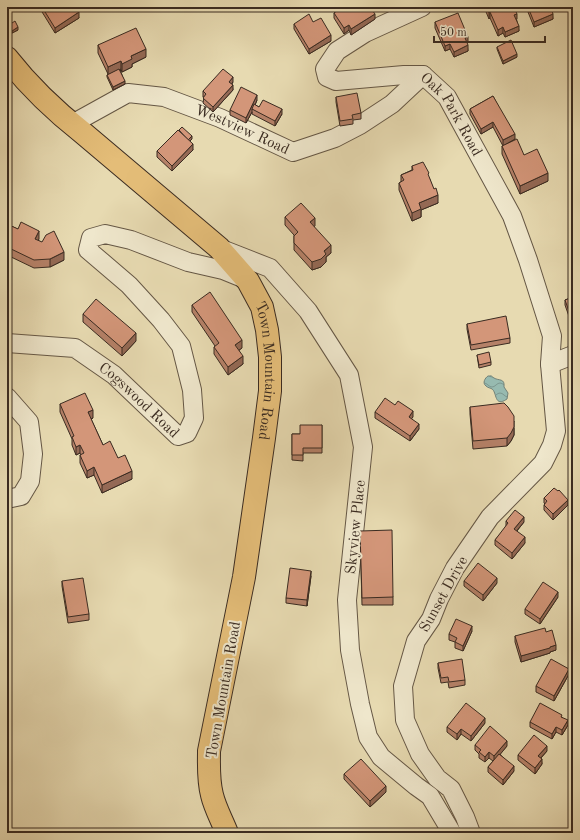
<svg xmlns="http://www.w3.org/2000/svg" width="580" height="840" font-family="'Old Standard TT',serif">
	<defs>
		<pattern id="water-waves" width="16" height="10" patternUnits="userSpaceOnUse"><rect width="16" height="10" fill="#97bab0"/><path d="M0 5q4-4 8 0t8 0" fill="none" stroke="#7c978f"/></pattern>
	</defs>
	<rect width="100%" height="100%" fill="#e7dab1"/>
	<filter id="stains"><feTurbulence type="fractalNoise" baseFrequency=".005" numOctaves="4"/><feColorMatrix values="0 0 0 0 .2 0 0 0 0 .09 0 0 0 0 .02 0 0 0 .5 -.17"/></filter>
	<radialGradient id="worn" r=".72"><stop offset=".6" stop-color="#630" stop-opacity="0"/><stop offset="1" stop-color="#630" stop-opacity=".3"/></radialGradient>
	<!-- water -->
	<path fill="url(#water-waves)" stroke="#728177" d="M488,376c6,0 1,-1 6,2 5,3 11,0 10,9l4,6 -1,6c-13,9 -10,-7 -15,-10 -1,-1 -4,-1 -6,-3 -4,-3 -1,-8 2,-10z"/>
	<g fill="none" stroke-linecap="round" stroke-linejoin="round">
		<!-- minor casing -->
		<g stroke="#655745" stroke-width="20">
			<g id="minor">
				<path id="s1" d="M422,7l-57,26 -28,18 -12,18 2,8 9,4 68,-6h19l24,22 65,119 16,44 24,76 -2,28 6,67 -4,14 -9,18 -53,54 -35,51 -16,31 -8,20 -15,22 -13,45 2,34 15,34 17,24 14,11 14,28 6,16"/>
				<path id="s2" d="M72,124l56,-31 36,4 56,21 73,34 42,-14 25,-13 32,-21 31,-29"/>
				<path d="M219,248l51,20 38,43 41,64 14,72 -16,153 3,50 10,54 8,33 13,20 35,29 14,10 22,37"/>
				<path id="s3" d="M7,343l68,5 39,27 64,61 9,-3 7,-15 -2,-28 -11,-44 -20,-26 -32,-35 -41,-35 3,-12 14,-4 26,6 57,22 35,8 22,9"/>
				<path d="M550,364l23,-9"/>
				<path d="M7,397l22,25 4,32 -3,27 -9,15 -14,3"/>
			</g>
		</g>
		<!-- major casing -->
		<g stroke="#3a2b21" stroke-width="24">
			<g id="major">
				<path id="s4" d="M7,58c22,28 48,53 76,75l136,115 29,33 14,26 5,23 3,27v34l-6,47 -20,139 -35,174c0,14 -1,29 3,44 3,13 10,25 15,38"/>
			</g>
		</g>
		<!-- minor -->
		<use href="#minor" stroke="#efe7cc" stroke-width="18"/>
		<!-- major -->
		<use href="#major" stroke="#e4bd78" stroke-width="22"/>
	</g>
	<!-- wall -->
	<g fill="#b58168" stroke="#3a2b21">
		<path d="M39,7h36l4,11 -24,15z"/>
		<path d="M334,7h36l5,12 -24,16 -2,-5 -5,4 -10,-16v-5l1,-1 -1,-2z"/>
		<path d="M484,7h30l5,24 -14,6 -2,-4 -5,3 -8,-18 -1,1z"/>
		<path d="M526,7h25l2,12 -19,8z"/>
		<path d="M435,22l33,20 -1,1 1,8 -14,6 -4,-8 -5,2 -10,-23z"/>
		<path d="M294,24l37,17 -22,13 -15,-25z"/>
		<path d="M9,25l9,5 -6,3 -3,-5z"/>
		<path d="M98,45l48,12 -14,7v3l-10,5 -1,-3h-1l5,15 -12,6 -6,-13v-2l1,-1 -10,-21z"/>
		<path d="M497,47l20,10 -14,7 -6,-15z"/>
		<path d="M233,82l-1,2 1,6 -20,22 -10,-9 1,-6h-1v-6z"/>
		<path d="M493,96l22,43 -10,6 19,10 24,26 -28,13 -18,-40v-8h1l-10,-19 -12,7 -11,-20v-5z"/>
		<path d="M336,97l25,16v6l-8,1v4l-13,2 -4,-24z"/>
		<path d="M257,100l-2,5 4,2 23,7 -7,12 -23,-12v-2l-6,11 -16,-8v-5z"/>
		<path d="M192,139l-2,2 3,9 -21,21 -15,-14v-6z"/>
		<path d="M412,166l17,11 9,26 -17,7v7l-9,4 -13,-31v-7l2,-1v-7l11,-5z"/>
		<path d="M285,217l30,9 -1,1 17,26 -5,4v5l-5,5 -9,3 -18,-20v-15l-9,-10z"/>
		<path d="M7,224l32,15 -1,1 26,20 -14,7 -16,1 -27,-13z"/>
		<path d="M573,297l-2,25 -6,-17v-5z"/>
		<path d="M192,305l50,43 -3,2 4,14 -15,11 -14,-21v-7l1,-1 -23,-34z"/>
		<path d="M83,314l53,27 -14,15 -39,-34z"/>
		<path d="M467,324l43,14v5l-39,7 -4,-21z"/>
		<path d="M477,355l14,7v3l-12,3z"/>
		<path d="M60,404l33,14 -2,1 12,26 15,13 14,21 -30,14 -8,-18 -7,3 -7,-15v-8h1l-1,-2 -4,2 -4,-10v-6l-12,-27z"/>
		<path d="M470,407l44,21v7l-3,6 -4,5 -34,3 -3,-35z"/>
		<path d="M375,412l38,5 -2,1 8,11 -9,12 -35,-23z"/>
		<path d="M322,425v28h-19v8l-11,-1v-26h8z"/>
		<path d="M544,498l24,7 -15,15 -9,-10v-5l1,-1 -1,-1z"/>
		<path d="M506,521l18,1 -7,9 8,12 -13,16 -17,-14v-5l11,-13z"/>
		<path d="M360,531l33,66v8h-31z"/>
		<path d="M311,576l-4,30 -21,-3v-5z"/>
		<path d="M62,581l27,33v6l-21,3 -6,-37z"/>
		<path d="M464,581l33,2 -14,18 -19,-15z"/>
		<path d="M558,597l-18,27 -15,-10v-5z"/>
		<path d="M472,631l-9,20 -8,-3v-6l-6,-2v-6z"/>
		<path d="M515,636l41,14 -6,2v1l-29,9 -6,-20z"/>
		<path d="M438,663l27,17v5l-16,3 -1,-6 -7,1 -3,-15z"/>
		<path d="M569,674l-15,27 -18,-9v-6z"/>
		<path d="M562,717l6,8 -6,10 -6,-3 -4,7 -22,-12v-5z"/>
		<path d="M485,723l-14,18 -10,-7 -4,6 -10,-8v-5z"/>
		<path d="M475,745l32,1 -7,8 14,17 -11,14 -15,-13v-5l5,-6 -4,-3 -4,4 -6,-4v-4l-4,-4z"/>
		<path d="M547,751l-6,7 1,6 -7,10 -17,-14v-5z"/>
		<path d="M344,774l42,18 -16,15 -26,-28z"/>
	</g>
	<!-- shaded-wall -->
	<g fill="#946955" stroke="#3a2b21">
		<path d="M128,7h7l-7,3z"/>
		<path d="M79,12v6l-24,15v-5z"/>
		<path d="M490,12v6l-1,1v-6z"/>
		<path d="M375,14v5l-24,16v-6z"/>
		<path d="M517,14v5l-3,1v-5z"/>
		<path d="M553,14v5l-19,8v-5z"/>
		<path d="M349,25v5l-5,4v-6z"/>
		<path d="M519,26v5l-14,6v-5z"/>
		<path d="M18,27v3l-6,3v-2z"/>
		<path d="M503,27v6l-5,3v-6z"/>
		<path d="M331,35v6l-22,13v-5z"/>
		<path d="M468,37v5l-3,2v-6z"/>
		<path d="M450,44v5l-5,2v-5z"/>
		<path d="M468,45v6l-14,6v-5z"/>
		<path d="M146,49v8l-14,7v3l-10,5v-8l9,-8z"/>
		<path d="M517,54v3l-14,7v-3z"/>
		<path d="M121,61v8l-13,6v-8z"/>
		<path d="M233,77v5l-4,5v-5z"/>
		<path d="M125,81v3l-12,6v-3z"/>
		<path d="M233,85v5l-20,22v-5z"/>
		<path d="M257,95v5l-4,10 -1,-1v3l-6,11v-5z"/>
		<path d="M282,109v5l-7,12v-5z"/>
		<path d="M493,122v5l-12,7v-5z"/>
		<path d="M515,134v5l-12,7v-6z"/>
		<path d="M192,136v3l-4,4v-3z"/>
		<path d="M193,144v6l-21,21v-5z"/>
		<path d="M548,173v8l-28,13v-8z"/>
		<path d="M438,195v8l-17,7v7l-9,4v-8l7,-10z"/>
		<path d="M315,218v8l-5,4v-8z"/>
		<path d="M39,231v8l-4,8v-8z"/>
		<path d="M331,245v8l-5,4v5l-5,5 -9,3v-8z"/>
		<path d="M64,252v8l-14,7v-8z"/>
		<path d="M573,316v6h-2v-5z"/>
		<path d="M136,333v8l-14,15v-8z"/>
		<path d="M242,340v8l-7,5v-8z"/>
		<path d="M243,356v8l-15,11v-8z"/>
		<path d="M93,410v8l-5,2v-8z"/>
		<path d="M413,411v6l-4,5v-5z"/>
		<path d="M514,421v14l-3,6 -4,5v-8z"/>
		<path d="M419,424v5l-9,12v-5z"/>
		<path d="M80,445v8l-4,2v-8z"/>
		<path d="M94,467v8l-7,3v-7z"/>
		<path d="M132,471v8l-30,14v-8z"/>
		<path d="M568,500v5l-15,15v-6z"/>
		<path d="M524,517v5l-10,12v-5z"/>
		<path d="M525,537v6l-13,16v-6z"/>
		<path d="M311,571v5l-4,30v-6z"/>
		<path d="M497,578v5l-14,18v-6z"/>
		<path d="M558,592v5l-18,27v-5z"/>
		<path d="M472,626v5l-9,20v-5z"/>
		<path d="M556,645v5l-6,2v1l-29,9v-6z"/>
		<path d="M569,669v5l-15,27v-5z"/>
		<path d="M485,718v5l-14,18v-5z"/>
		<path d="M568,720v5l-6,10v-5z"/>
		<path d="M556,727v5l-4,7v-5z"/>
		<path d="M461,729v5l-4,6v-6z"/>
		<path d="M507,741v5l-13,16v-6z"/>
		<path d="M547,746v5l-9,10v-5z"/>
		<path d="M489,752v6l-4,4v-5z"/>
		<path d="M542,759v5l-7,10v-6z"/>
		<path d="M514,766v5l-11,14v-5z"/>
		<path d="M386,786v6l-16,15v-6z"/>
	</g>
	<!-- building -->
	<g fill="#d39679" stroke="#3a2b21">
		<path d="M42,7h33l4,5 -24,16z"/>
		<path d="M336,7h34l5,7 -24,15 -2,-4 -5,3 -10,-15 4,-3z"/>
		<path d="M486,7h28l3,7 -3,1 5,11 -14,6 -2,-5 -5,3 -8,-18 -1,1z"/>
		<path d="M528,7h23l2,7 -19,8z"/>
		<path d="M458,13l10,24 -3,1 3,7 -14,7 -4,-8 -5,2 -10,-24z"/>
		<path d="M309,14l4,8 8,-4 10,17 -22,14 -15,-25z"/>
		<path d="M15,21l3,6 -6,4 -3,-6z"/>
		<path d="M136,28l10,21 -15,7 1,3 -10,5 -1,-3 -13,6 -10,-22z"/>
		<path d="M511,40l6,14 -14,7 -6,-14z"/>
		<path d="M119,69l6,12 -12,6 -6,-12z"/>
		<path d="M223,69l10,8 -4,5 4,3 -20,22 -10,-9 3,-4 -3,-3z"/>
		<path d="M241,87l16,8 -11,23 -16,-8z"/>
		<path d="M357,93l4,20 -9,2 1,4 -13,2 -4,-24z"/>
		<path d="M493,96l22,38 -12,6 -10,-18 -12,7 -11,-20z"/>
		<path d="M263,100l19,9 -7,12 -23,-12 2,-5 5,3z"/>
		<path d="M182,127l10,9 -4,4 -9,-10z"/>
		<path d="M178,130l15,14 -21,22 -15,-15z"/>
		<path d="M517,139l7,16 13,-6 11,24 -28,13 -18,-40z"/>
		<path d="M423,162l6,11 -1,1 6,15 2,-1 2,7 -19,8 2,6 -9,4 -13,-30 5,-3 -3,-5 12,-5 -1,-4z"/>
		<path d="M301,203l14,15 -5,4 21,23 -7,6 2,3 -5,5 -9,3 -18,-19v-7l4,-4 -13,-15z"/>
		<path d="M21,222l18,9 -4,8 7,3 4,-7 8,-4 10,21 -14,7 -16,1 -27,-13v-23l11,5z"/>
		<path d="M210,292l32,48 -7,5 8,11 -15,11 -14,-20 5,-4 -27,-38z"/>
		<path d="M573,297v19l-2,1 -6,-17z"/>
		<path d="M96,299l40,34 -14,15 -39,-34z"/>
		<path d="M506,316l4,22 -39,7 -4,-21z"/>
		<path d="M489,352l2,10 -12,3 -2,-10z"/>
		<path d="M85,393l8,17 -5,2 15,33 7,-4 8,17 7,-3 7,16 -30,14 -8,-18 -7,4 -7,-16 4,-2 -4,-8 -4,2 -4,-10 2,-1 -14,-32z"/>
		<path d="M385,398l10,7 3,-4 15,10 -4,6 10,7 -9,12 -35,-24z"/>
		<path d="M504,403l4,4 6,9v11l-3,6 -4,5 -34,3 -3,-34z"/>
		<path d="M300,425h22v23h-19v7h-11v-21h8z"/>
		<path d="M554,488l4,3 1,-1 9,10 -15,14 -9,-9 3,-4 -3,-3z"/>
		<path d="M515,510l9,7 -10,12 11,8 -13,16 -17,-13 13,-17 -2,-2z"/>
		<path d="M392,530l1,67 -31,1 -2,-67z"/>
		<path d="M478,563l19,15 -14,17 -19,-14z"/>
		<path d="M290,568l21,3 -4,29 -21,-2z"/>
		<path d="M83,578l6,36 -21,3 -6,-36z"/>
		<path d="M543,582l15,10 -18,27 -15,-10z"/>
		<path d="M456,619l16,7 -9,20 -8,-4 2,-4 -8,-4z"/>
		<path d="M545,628l1,4 6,-2 4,15 -6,2v1l-29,8 -6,-20z"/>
		<path d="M462,659l3,21 -16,2 -1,-5 -7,1 -3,-15z"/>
		<path d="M551,659l18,10 -15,27 -18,-10z"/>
		<path d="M466,703l19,15 -14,18 -10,-7 -4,5 -10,-7z"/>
		<path d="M540,703l22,12 -1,2 7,3 -6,10 -6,-3 -4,7 -22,-12z"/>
		<path d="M490,726l17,15 -13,15 -5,-4 -4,5 -6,-5 2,-2 -6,-5z"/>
		<path d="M534,735l13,11 -9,10 4,3 -7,9 -17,-13z"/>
		<path d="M499,754l15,12 -11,14 -15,-13z"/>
		<path d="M361,759l25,27 -16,15 -26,-27z"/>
	</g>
	<g text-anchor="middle" stroke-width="4" stroke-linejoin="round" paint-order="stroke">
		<!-- street labels -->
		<g font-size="15" fill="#3a2b21" stroke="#efe7cc">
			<text dy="5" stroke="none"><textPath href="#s1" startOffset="272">Oak Park Road</textPath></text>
			<text dy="5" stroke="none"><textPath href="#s2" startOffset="185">Westview Road</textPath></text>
			<text dy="5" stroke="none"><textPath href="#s4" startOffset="423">Town Mountain Road</textPath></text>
			<text dy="5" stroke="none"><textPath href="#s3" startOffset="151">Cogswood Road</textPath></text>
			<text transform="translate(355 527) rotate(-84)" y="5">Skyview Place</text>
			<text transform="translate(443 594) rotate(-61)" y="5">Sunset Drive</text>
			<text transform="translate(223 690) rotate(-80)" y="5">Town Mountain Road</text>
		</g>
	</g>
	<!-- margin -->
	<rect width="580" height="840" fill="none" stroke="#e7dab1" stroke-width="24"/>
	<rect x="8" y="8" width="564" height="824" fill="none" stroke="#3a2b21" stroke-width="2"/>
	<rect x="12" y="12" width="556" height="816" fill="none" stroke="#3a2b21"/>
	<!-- scale -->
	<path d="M434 36v6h111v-6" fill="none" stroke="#3a2b21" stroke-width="2"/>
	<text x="440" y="36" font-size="12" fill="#3a2b21" stroke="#efe7cc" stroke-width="3" paint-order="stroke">50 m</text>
	<rect width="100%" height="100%" filter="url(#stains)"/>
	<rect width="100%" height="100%" fill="url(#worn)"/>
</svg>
